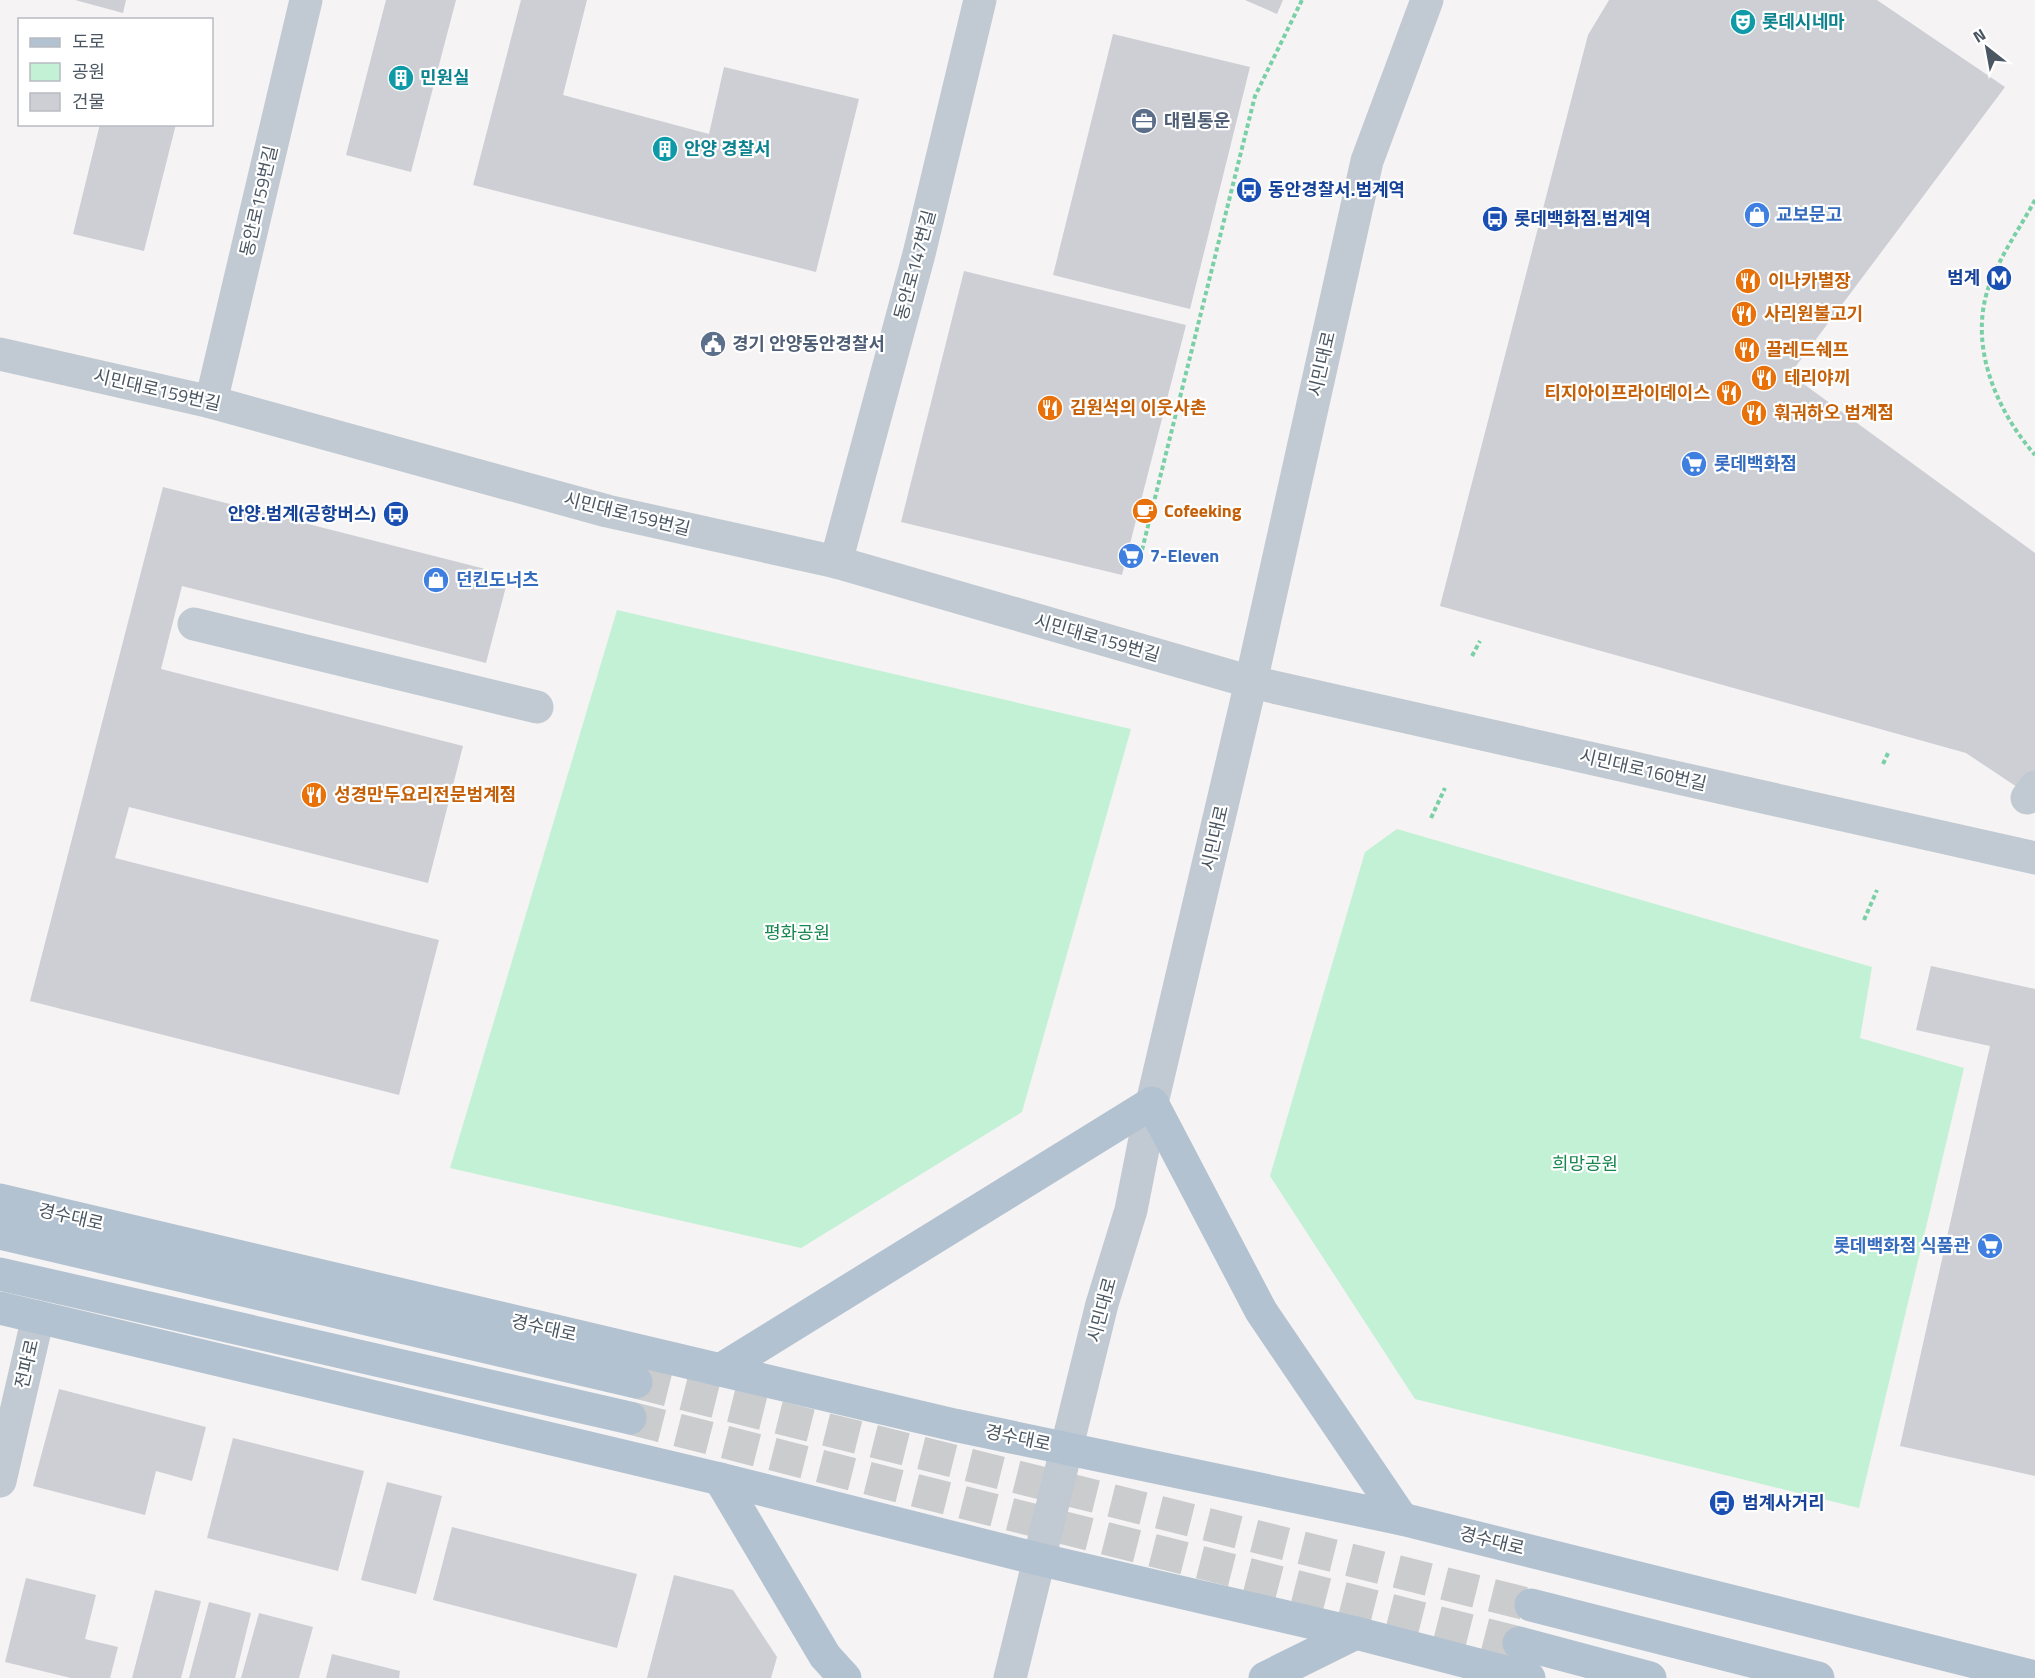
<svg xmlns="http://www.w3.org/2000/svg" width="2035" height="1678" font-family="'Titillium Web','Noto Sans KR',sans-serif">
	<rect width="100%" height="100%" fill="#f5f3f3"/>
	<!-- green -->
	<g fill="#c3f1d5">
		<path d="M617,610l514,119 -109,383 -221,136 -351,-80z"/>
		<path d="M1397,829l475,138 -12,71 104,30 -105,440 -444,-109 -145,-223 95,-324z"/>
	</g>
	<!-- building -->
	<g fill="#cdcfd5">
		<path d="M75,0h51l-3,13z"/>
		<path d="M386,0h70l-45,172 -65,-17z"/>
		<path d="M521,0h66l-24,95 146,39 15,-67 135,32 -43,173 -343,-87z"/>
		<path d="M1245,0h38l-6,14z"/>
		<path d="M1609,0h268l128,87 -215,287 245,179v226l-9,14 -60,-40 -526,-147 148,-571z"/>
		<path d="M1113,34l137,33 -60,242 -137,-34z"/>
		<path d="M100,124h76l-32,127 -71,-17z"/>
		<path d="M964,271l222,54 -64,250 -221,-53z"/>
		<path d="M163,487l346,88 -23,88 -304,-77 -21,83 302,77 -35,137 -299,-76 -14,51 324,82 -40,155 -369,-94z"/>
		<path d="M1931,966l104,23v487l-135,-30 90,-400 -74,-16z"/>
		<path d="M59,1389l147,38 -14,54 -36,-10 -11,44 -112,-29z"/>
		<path d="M233,1438l131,33 -26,100 -131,-33z"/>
		<path d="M387,1482l55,14 -26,98 -55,-14z"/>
		<path d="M452,1527l185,47 -20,74 -184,-48z"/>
		<path d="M674,1575l59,15 44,67 -6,21h-124z"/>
		<path d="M26,1578l70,17 -11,44 33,8 -8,31h-39l-66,-16z"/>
		<path d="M155,1590l46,11 -20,77h-49z"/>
		<path d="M209,1602l42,11 -16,65h-46z"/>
		<path d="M259,1613l54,14 -14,51h-58z"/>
		<path d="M332,1654l68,17 -1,7h-73z"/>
	</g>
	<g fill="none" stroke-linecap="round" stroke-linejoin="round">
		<!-- major-tunnel -->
		<g stroke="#caccce" stroke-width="33" stroke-dasharray="33 16" stroke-linecap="butt">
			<path d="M636,1382l895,223"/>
			<path d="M630,1418l889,225"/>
		</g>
		<!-- path -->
		<g stroke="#7ad0a6" stroke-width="4" stroke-dasharray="4.5 3" stroke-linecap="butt">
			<path d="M2035,200c-15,28 -35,56 -46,86 -21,59 7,124 46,169"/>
			<path d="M1142,550l113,-454 47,-96"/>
			<path d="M1472,656l8,-15"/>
			<path d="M1883,764l6,-13"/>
			<path d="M1431,818l14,-30"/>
			<path d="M1864,920l13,-30"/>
		</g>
		<!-- minor -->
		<g stroke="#c1cad2" stroke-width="33">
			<path d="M0,354l211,48 396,109 229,51 415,120 784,176"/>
			<path d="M211,402l95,-402"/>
			<path d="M836,562l83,-308 61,-254"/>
			<path d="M194,624l343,83"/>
			<path d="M2027,798l8,-11"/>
			<path d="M0,1481l38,-164"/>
			<path d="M1010,1678l92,-374 29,-94 21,-107 99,-421 116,-521 60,-161"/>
		</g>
		<!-- major -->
		<g stroke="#b3c2d1" stroke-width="33">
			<path d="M0,1200l954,225 448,94 633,158"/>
			<path d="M0,1233l636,149"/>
			<path d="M0,1274l630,144"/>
			<path d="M0,1308l720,171 318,80 318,74 173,45"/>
			<path d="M720,1370l432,-267 109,208 141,208"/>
			<path d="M720,1479l105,177 20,22"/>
			<path d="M1531,1605l287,73"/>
			<path d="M1519,1643l131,35"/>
			<path d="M1265,1678l91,-45"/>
		</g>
	</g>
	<!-- icons -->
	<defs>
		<g id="theatre-disc" transform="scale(1.35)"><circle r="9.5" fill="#0f9aa8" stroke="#fff"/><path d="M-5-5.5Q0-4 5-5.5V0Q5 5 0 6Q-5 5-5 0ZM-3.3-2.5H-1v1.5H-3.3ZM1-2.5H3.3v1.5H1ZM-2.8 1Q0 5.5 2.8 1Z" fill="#fff"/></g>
		<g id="building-disc" transform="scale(1.35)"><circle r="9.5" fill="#0f9aa8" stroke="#fff"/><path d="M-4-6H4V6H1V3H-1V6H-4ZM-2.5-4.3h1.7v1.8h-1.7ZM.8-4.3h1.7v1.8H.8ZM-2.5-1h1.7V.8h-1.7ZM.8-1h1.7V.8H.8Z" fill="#fff"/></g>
		<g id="office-disc" transform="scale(1.35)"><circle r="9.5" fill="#5c6f8a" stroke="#fff"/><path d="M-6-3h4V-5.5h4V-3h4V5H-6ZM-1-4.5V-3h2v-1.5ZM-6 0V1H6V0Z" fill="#fff"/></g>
		<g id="bus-disc" transform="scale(1.35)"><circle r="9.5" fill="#1a4fb4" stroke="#fff"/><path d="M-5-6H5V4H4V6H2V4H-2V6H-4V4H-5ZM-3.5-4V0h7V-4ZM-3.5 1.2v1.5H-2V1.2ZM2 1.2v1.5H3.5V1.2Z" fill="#fff"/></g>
		<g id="shop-disc" transform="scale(1.35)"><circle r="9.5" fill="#3f7fe0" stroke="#fff"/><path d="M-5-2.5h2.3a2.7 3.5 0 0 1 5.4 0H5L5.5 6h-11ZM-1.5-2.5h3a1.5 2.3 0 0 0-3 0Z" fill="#fff"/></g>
		<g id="metro-disc" transform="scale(1.35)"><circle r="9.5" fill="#1a4fb4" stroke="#fff"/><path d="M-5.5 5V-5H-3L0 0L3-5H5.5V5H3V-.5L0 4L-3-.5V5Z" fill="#fff"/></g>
		<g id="restaurant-disc" transform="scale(1.35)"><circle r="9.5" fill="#e8710a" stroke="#fff"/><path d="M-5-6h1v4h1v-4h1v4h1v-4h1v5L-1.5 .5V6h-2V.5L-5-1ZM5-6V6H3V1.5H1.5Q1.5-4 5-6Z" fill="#fff"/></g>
		<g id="civic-disc" transform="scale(1.35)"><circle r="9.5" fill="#5c6f8a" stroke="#fff"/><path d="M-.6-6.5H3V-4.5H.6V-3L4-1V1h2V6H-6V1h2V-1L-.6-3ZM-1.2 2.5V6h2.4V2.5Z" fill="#fff"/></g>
		<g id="supermarket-disc" transform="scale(1.35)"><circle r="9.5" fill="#3f7fe0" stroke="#fff"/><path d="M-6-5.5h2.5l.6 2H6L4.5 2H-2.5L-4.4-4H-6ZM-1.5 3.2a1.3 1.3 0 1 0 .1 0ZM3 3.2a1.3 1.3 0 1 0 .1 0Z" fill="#fff"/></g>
		<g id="cafe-disc" transform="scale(1.35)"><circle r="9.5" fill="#e8710a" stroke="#fff"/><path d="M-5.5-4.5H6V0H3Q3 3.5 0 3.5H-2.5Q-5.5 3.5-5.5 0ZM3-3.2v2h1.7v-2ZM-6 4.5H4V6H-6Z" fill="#fff"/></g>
	</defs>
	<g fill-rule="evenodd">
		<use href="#theatre-disc" x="1743" y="22"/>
		<use href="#building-disc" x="401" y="78"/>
		<use href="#office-disc" x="1144" y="121"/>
		<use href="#building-disc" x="665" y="149"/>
		<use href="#bus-disc" x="1249" y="190"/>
		<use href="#shop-disc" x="1757" y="215"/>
		<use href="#bus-disc" x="1495" y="219"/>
		<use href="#metro-disc" x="1999" y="278"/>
		<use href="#restaurant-disc" x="1748" y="281"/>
		<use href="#restaurant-disc" x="1744" y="314"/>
		<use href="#civic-disc" x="713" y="344"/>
		<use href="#restaurant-disc" x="1747" y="350"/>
		<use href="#restaurant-disc" x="1764" y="378"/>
		<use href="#restaurant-disc" x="1729" y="393"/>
		<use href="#restaurant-disc" x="1050" y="408"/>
		<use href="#restaurant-disc" x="1754" y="413"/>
		<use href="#supermarket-disc" x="1694" y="464"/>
		<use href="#cafe-disc" x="1145" y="511"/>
		<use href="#bus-disc" x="396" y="514"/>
		<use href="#supermarket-disc" x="1131" y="556"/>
		<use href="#shop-disc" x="436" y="580"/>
		<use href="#restaurant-disc" x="314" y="795"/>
		<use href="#supermarket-disc" x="1990" y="1246"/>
		<use href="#bus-disc" x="1722" y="1503"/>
	</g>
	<g text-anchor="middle" stroke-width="4.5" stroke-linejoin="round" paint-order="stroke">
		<!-- culture labels -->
		<g font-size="18" font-weight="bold" fill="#0d838f" stroke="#fff" text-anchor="start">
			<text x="1762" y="28">롯데시네마</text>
			<text x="420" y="84">민원실</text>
			<text x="684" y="155">안양 경찰서</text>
		</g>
		<!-- service labels -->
		<g font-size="18" font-weight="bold" fill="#4e5e75" stroke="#fff" text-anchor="start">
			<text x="1164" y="127">대림통운</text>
			<text x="732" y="350">경기 안양동안경찰서</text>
		</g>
		<!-- transit labels -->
		<g font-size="18" font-weight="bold" fill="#164399" stroke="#fff" text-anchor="start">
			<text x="1268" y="196">동안경찰서.범계역</text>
			<text x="1514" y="225">롯데백화점.범계역</text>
			<text x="1980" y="284" text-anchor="end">범계</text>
			<text x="376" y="520" text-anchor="end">안양.범계(공항버스)</text>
			<text x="1742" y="1509">범계사거리</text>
		</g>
		<!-- street labels -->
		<g font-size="18" fill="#4a5661" stroke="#fff">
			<text transform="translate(259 201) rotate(-77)" y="6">동안로159번길</text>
			<text transform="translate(915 265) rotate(-75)" y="6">동안로147번길</text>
			<text transform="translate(1322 364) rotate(-77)" y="6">시민대로</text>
			<text transform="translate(157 390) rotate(13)" y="6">시민대로159번길</text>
			<text transform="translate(627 514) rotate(14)" y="6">시민대로159번길</text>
			<text transform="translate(1097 638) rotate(16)" y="6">시민대로159번길</text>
			<text transform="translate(1643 770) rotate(13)" y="6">시민대로160번길</text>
			<text transform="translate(1215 838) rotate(-77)" y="6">시민대로</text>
			<text transform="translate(71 1217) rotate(13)" y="6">경수대로</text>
			<text transform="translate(1102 1310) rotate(-75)" y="6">시민대로</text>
			<text transform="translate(544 1328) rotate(13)" y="6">경수대로</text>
			<text transform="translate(27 1364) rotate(-77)" y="6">전파로</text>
			<text transform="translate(1018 1438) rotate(12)" y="6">경수대로</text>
			<text transform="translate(1492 1541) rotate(14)" y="6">경수대로</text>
		</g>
		<!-- shop labels -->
		<g font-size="18" font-weight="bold" fill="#366cbe" stroke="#fff" text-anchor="start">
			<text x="1776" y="221">교보문고</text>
			<text x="1714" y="470">롯데백화점</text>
			<text x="1150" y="562">7-Eleven</text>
			<text x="456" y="586">던킨도너츠</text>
			<text x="1970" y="1252" text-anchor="end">롯데백화점 식품관</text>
		</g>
		<!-- food labels -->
		<g font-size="18" font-weight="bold" fill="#c56008" stroke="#fff" text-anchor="start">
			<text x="1768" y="287">이나카별장</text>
			<text x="1764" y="320">사리원불고기</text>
			<text x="1766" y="356">끌레드쉐프</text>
			<text x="1784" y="384">테리야끼</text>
			<text x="1710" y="399" text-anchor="end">티지아이프라이데이스</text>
			<text x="1070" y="414">김원석의 이웃사촌</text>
			<text x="1774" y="419">훠궈하오 범계점</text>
			<text x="1164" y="517">Cofeeking</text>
			<text x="334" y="801">성경만두요리전문범계점</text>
		</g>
		<!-- park labels -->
		<g font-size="18" fill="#17864f" stroke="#fff">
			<text x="797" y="939">평화공원</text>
			<text x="1585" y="1170">희망공원</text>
		</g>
	</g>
	<!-- legend -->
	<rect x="18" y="18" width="195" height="108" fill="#ffffff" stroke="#b7bbc0" stroke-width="1.5"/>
	<rect x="30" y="38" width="30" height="9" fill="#b3c2d1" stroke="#b7bbc0" stroke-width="1.5"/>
	<text x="72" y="48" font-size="18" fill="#4a5661">도로</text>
	<rect x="30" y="63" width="30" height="18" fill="#c3f1d5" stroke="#b7bbc0" stroke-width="1.5"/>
	<text x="72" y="78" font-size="18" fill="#4a5661">공원</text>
	<rect x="30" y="93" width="30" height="18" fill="#cdcfd5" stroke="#b7bbc0" stroke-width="1.5"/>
	<text x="72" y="108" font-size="18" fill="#4a5661">건물</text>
	<!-- north arrow -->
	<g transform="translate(1987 48) rotate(329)" stroke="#ffffff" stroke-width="4.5" paint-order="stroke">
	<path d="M0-4.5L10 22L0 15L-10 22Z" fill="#4a5661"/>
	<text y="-9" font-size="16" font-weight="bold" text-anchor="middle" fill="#4a5661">N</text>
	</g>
</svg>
